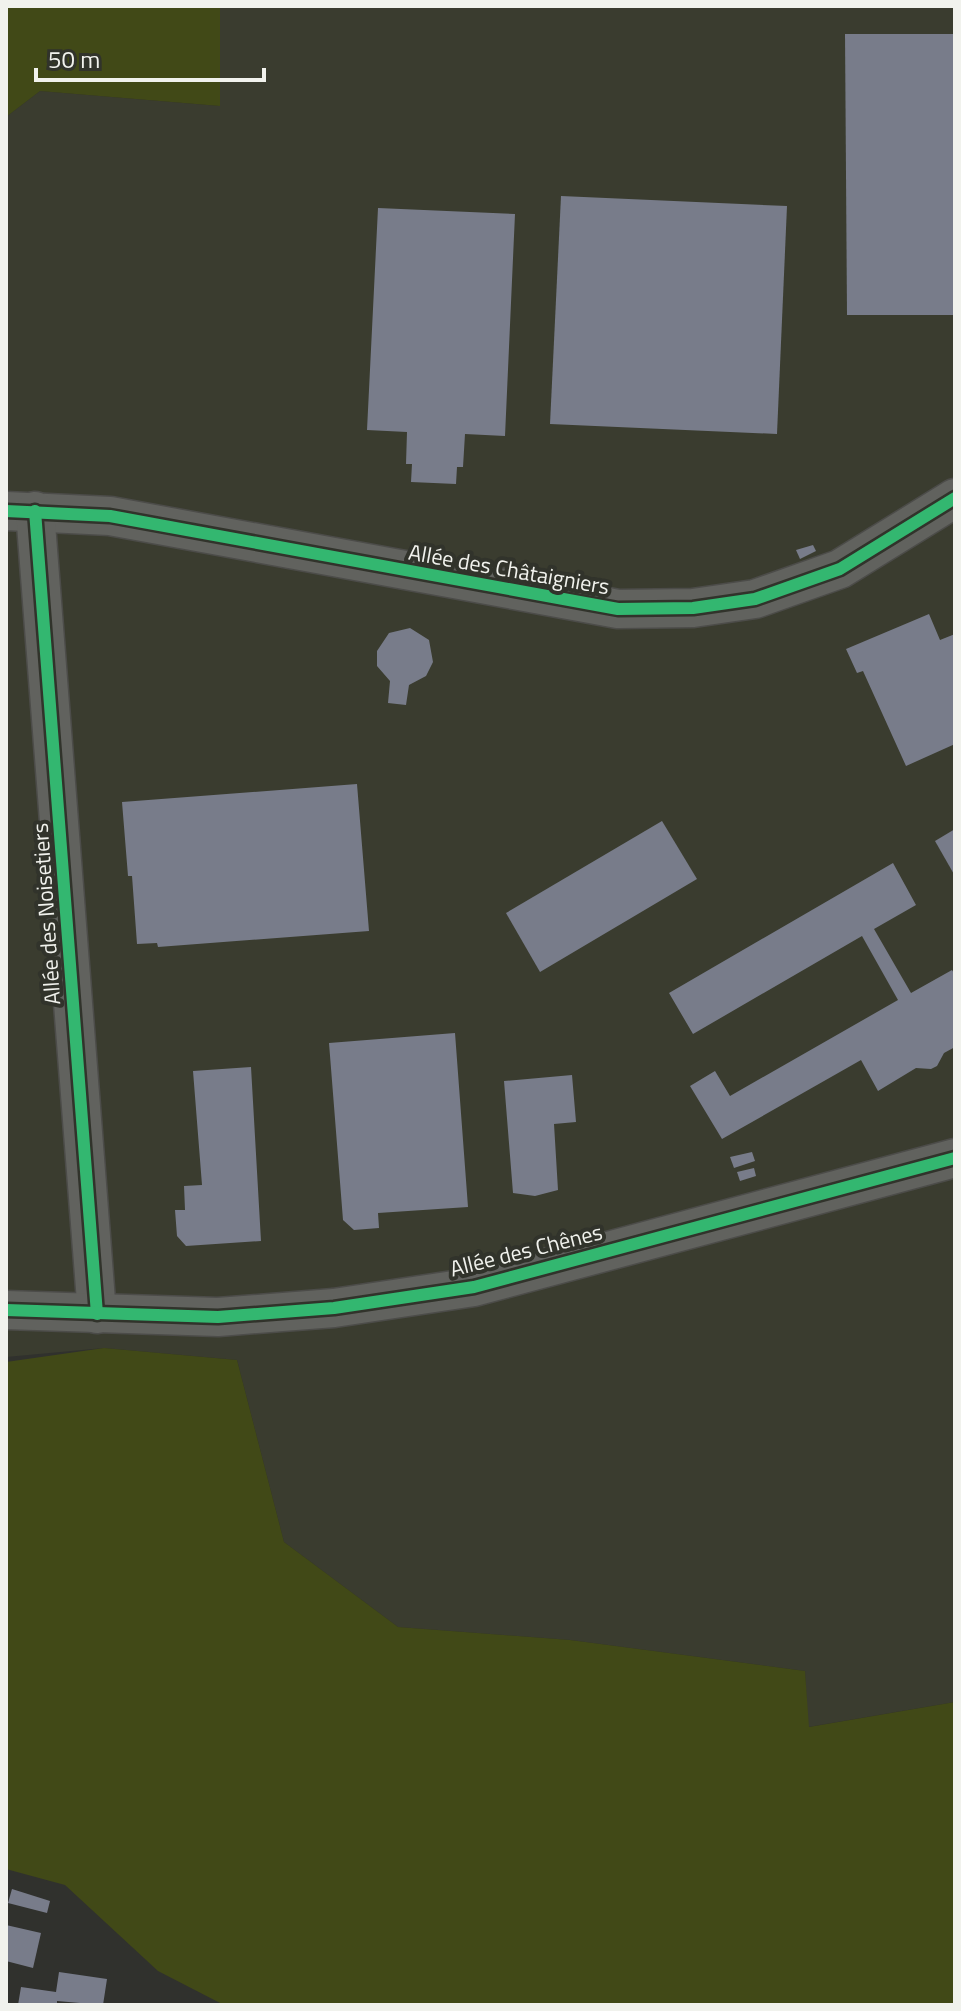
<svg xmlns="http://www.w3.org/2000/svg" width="961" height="2011" font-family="'Titillium Web',sans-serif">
	<rect width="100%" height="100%" fill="#30312d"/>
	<!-- built -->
	<path fill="#3a3c2f" d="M220,6h735v1696l-147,25 -3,-56 -235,-31 -172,-13 -114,-85 -47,-182 -133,-12 -98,9v-1240l34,-26 180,15z"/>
	<!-- green -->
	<g fill="#414917">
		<path d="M6,6h214v100l-180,-15 -34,26z"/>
		<path d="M104,1348l133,12 47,182 114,85 172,13 235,31 4,56 146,-25v303h-731l-66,-34 -93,-86 -59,-16v-507z"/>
	</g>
	<!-- building -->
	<g fill="#787c8a">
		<path d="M845,34h110v281h-108z"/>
		<path d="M561,196l226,10 -10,228 -227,-10z"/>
		<path d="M378,208l137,6 -10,222 -40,-2 -2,33h-6l-1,17 -45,-2 1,-18h-6l1,-32 -40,-2z"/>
		<path d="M813,545l3,6 -16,8 -4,-9z"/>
		<path d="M929,614l11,26 15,-6v110l-49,22 -43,-95 -6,2 -11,-24z"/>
		<path d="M410,628l19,12 4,22 -7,14 -17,9 -3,20 -18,-2 2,-22 -13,-15v-15l12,-18z"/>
		<path d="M357,784l12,147 -211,16 -1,-4 -20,1 -5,-68h-4l-6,-74z"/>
		<path d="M662,821l35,58 -157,93 -34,-59z"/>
		<path d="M955,829v47l-20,-35z"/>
		<path d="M893,863l23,42 -42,24 37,64 41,-23 3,5v72l-11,6 -7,13 -6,3 -15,-1 -38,23 -17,-31 -139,79 -32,-53 25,-15 15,25 168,-96 -36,-64 -169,98 -24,-41z"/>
		<path d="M455,1033l13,174 -90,6 1,15 -25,2 -11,-10 -14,-177z"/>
		<path d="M251,1067l10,174 -75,5 -9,-10 -2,-26h10l-1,-24 18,-1 -9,-114z"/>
		<path d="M572,1075l4,47 -22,2 4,66 -23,6 -22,-3 -9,-112z"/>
		<path d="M752,1152l3,9 -21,7 -4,-11z"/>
		<path d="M754,1168l2,8 -16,5 -3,-9z"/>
		<path d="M12,1889l38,12 -3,12 -39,-10z"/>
		<path d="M6,1925l35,8 -8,35 -27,-7z"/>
		<path d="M59,1972l48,7 -4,26 -46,-4v4h-39l3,-18 35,5z"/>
	</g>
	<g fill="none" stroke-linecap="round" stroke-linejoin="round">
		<!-- minor casing -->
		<g stroke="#4c4c49" stroke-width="41">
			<g id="minor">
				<path d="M6,511l104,5 508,93 75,-1 62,-9 85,-30 115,-71"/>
				<path d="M35,511l62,803"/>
				<path d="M6,1310l212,7 116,-9 140,-21 481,-129"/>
			</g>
		</g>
		<!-- minor -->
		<use href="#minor" stroke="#61625e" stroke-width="38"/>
		<!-- cycleway casing -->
		<g stroke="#31332b" stroke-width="17">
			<g id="cycleway">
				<path d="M6,511l104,5 508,93 75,-1 62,-9 85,-30 115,-71"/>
				<path d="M35,511l62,803"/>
				<path d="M6,1310l212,7 116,-9 140,-21 481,-129"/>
			</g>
		</g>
		<!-- cycleway -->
		<use href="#cycleway" stroke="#33b770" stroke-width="12"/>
	</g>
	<g text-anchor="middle" stroke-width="8" stroke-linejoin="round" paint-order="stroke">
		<!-- street labels -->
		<g font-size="22" fill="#f1f2ed" stroke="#31332b">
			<text transform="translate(509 569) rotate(10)" y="8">Allée des Châtaigniers</text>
			<text transform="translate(46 914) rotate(-94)" y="8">Allée des Noisetiers</text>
			<text transform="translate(526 1250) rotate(-14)" y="8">Allée des Chênes</text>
		</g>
	</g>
	<!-- border -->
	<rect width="961" height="2011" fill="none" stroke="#f1f2ed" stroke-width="16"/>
	<!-- scale -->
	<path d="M36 68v12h228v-12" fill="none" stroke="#f1f2ed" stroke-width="4"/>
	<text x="48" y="68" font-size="24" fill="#f1f2ed" stroke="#31332b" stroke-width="6" paint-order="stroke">50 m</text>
</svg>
